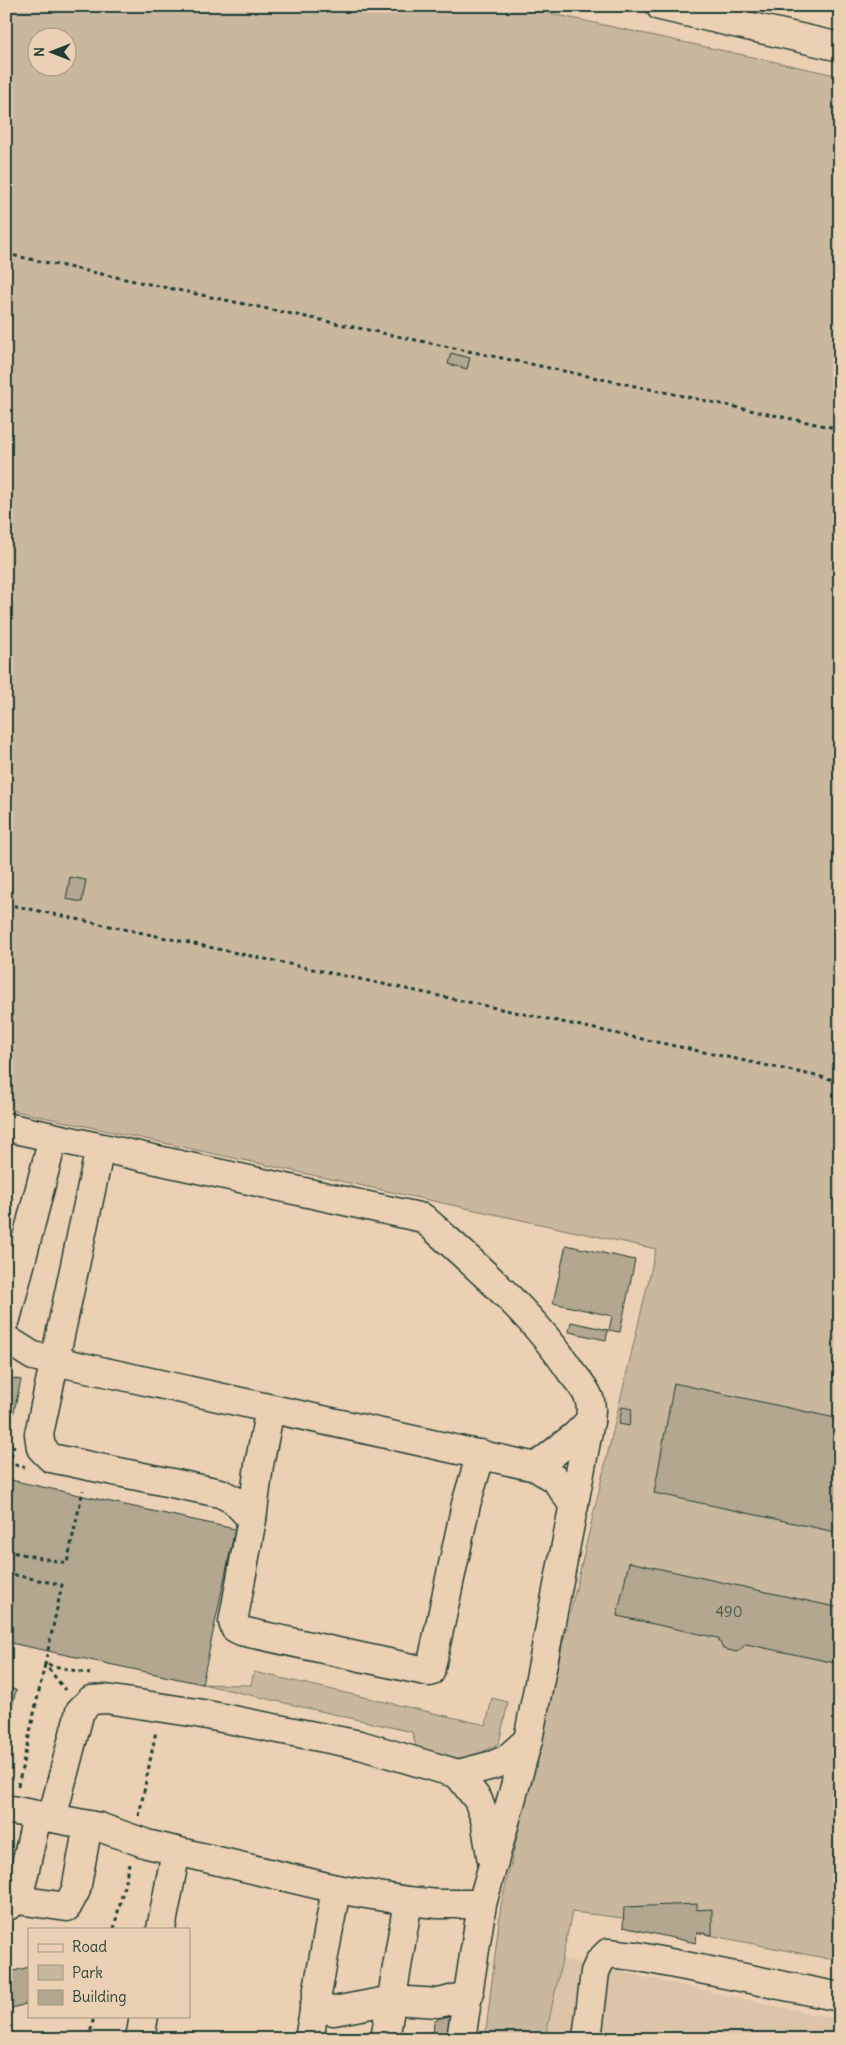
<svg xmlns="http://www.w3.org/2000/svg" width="846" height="2045" font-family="Delius,sans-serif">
	<rect width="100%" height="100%" fill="#ecd0b3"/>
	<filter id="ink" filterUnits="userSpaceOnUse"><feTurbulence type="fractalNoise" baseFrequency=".02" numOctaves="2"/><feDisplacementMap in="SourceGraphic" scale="10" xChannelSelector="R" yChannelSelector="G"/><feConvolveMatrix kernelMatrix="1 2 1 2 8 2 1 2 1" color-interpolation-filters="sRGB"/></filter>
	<g filter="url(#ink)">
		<!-- built -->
		<path fill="#dbc4a8" d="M561,1959l279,61v19h-295z"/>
		<!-- green -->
		<g fill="#cab89e" stroke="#747a69" fill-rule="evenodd">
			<path d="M6,6h510l324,70v1885l-217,-43 -51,-6 -27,127h-60l16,-134 155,-656 -650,-140zM38,38h30v30h-30z"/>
			<path d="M254,1672l232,53 6,-27 16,4 -9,41 -31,17 -51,-10 -5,-18 -210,-48 49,1z"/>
		</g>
		<!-- building -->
		<g fill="#b3a790" stroke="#1f3d34">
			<path d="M451,353l19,5 -3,11 -19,-5z"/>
			<path d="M70,877l16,3 -4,22 -16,-3z"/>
			<path d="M566,1245l69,15 -15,72 -11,-2 3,-14 -59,-13z"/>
			<path d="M571,1322l37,8 -2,10 -37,-8z"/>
			<path d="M6,1377l15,3 -15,67z"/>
			<path d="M674,1383l166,36v114l-186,-40z"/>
			<path d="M622,1407l10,2 -3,17 -10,-2z"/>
			<path d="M6,1479l229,50 -33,155 -196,-42z"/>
			<path d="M629,1562l211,46v56l-94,-20 -9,8 -14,-3 -5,-11 -101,-22z"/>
			<path d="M6,1688l10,2 -10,43z"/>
			<path d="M697,1904v6l15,-1v26l-15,-3 -1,11 -73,-16 1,-20z"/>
			<path d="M29,1967v36l-23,7v-37z"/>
			<path d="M468,1998l-8,40 -27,-2 1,-14z"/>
		</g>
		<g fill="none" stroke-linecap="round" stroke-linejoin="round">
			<!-- minor casing -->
			<g stroke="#1f3d34" stroke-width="31">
				<g id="minor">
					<path d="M6,1127l417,91c50,45 112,98 149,155 6,7 14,17 17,25 3,8 2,15 1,23l-62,319 -46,164 -21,135"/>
					<path d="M100,1148l-61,286 2,14 10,10 169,35 14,7 18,19 -19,103 2,6 6,3 189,41 36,-168 15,-50"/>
					<path d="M6,1319l47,-181"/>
					<path d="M6,1339l27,17 22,5 481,106 20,13 18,26"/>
					<path d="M536,1467l39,-31 15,-15"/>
					<path d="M252,1519l7,-54 11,-56"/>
					<path d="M458,1774l20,26 7,19 6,37"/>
					<path d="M6,1809l93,18 48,17 189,45 72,12 30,3h44"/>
					<path d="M52,1818l28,-107 11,-11 15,-1 91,14 163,32 98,29 35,-9 14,-6 21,-19"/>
					<path d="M18,1900l19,-84"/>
					<path d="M6,1907l12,-7 49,7 9,-17 12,-65"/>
					<path d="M161,1929l15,-78"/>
					<path d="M314,2007l20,4 58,-11 47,3 30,-8"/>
					<path d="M140,2039l4,-23"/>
					<path d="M309,2039l27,-150"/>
					<path d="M385,2039l23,-138"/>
					<path d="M587,2039l8,-67 5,-11 8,-8 27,3 205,41"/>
				</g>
			</g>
			<!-- major casing -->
			<g stroke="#1f3d34" stroke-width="31">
				<path id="major" d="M660,6l180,41"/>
			</g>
			<!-- path -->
			<g stroke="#1f3d34" stroke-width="3" stroke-dasharray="4 4" stroke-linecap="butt">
				<path d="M6,254l834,175"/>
				<path d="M6,904l834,177"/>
				<path d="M14,1445l-4,19 15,3"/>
				<path d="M6,1551l61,12 16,-73"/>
				<path d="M6,1573l56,12 -17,79 20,26"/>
				<path d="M18,1786l27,-122 45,10"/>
				<path d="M139,1816l17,-85"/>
				<path d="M114,1929l15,-65"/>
				<path d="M89,2039l5,-23"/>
			</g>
			<!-- minor -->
			<use href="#minor" stroke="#ecd0b3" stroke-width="28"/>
			<!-- major -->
			<use href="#major" stroke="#ecd0b3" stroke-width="28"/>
		</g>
	</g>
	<g text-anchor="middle" stroke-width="4" stroke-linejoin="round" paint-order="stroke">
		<!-- number labels -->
		<g font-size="15" fill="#44584b">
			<text x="729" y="1617">490</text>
		</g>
	</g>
	<!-- margin -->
	<rect width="846" height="2045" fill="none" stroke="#ecd0b3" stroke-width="25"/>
	<rect x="12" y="12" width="821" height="2020" fill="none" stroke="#1f3d34" stroke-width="2" filter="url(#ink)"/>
	<!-- legend -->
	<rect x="28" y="1928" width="162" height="90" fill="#ecd0b3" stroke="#9a9580"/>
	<rect x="38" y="1944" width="25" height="8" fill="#ecd0b3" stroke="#9a9580"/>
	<text x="72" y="1952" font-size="15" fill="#1f3d34">Road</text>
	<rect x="38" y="1965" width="25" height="15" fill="#cab89e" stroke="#9a9580"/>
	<text x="72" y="1978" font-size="15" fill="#1f3d34">Park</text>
	<rect x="38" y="1990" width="25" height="15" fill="#b3a790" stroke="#9a9580"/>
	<text x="72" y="2002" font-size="15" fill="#1f3d34">Building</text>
	<!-- north arrow -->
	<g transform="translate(52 52) rotate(270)"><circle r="24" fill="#ecd0b3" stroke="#9a9580"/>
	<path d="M0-4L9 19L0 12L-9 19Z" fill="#1f3d34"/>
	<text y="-8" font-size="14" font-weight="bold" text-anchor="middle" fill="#1f3d34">N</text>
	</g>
</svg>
